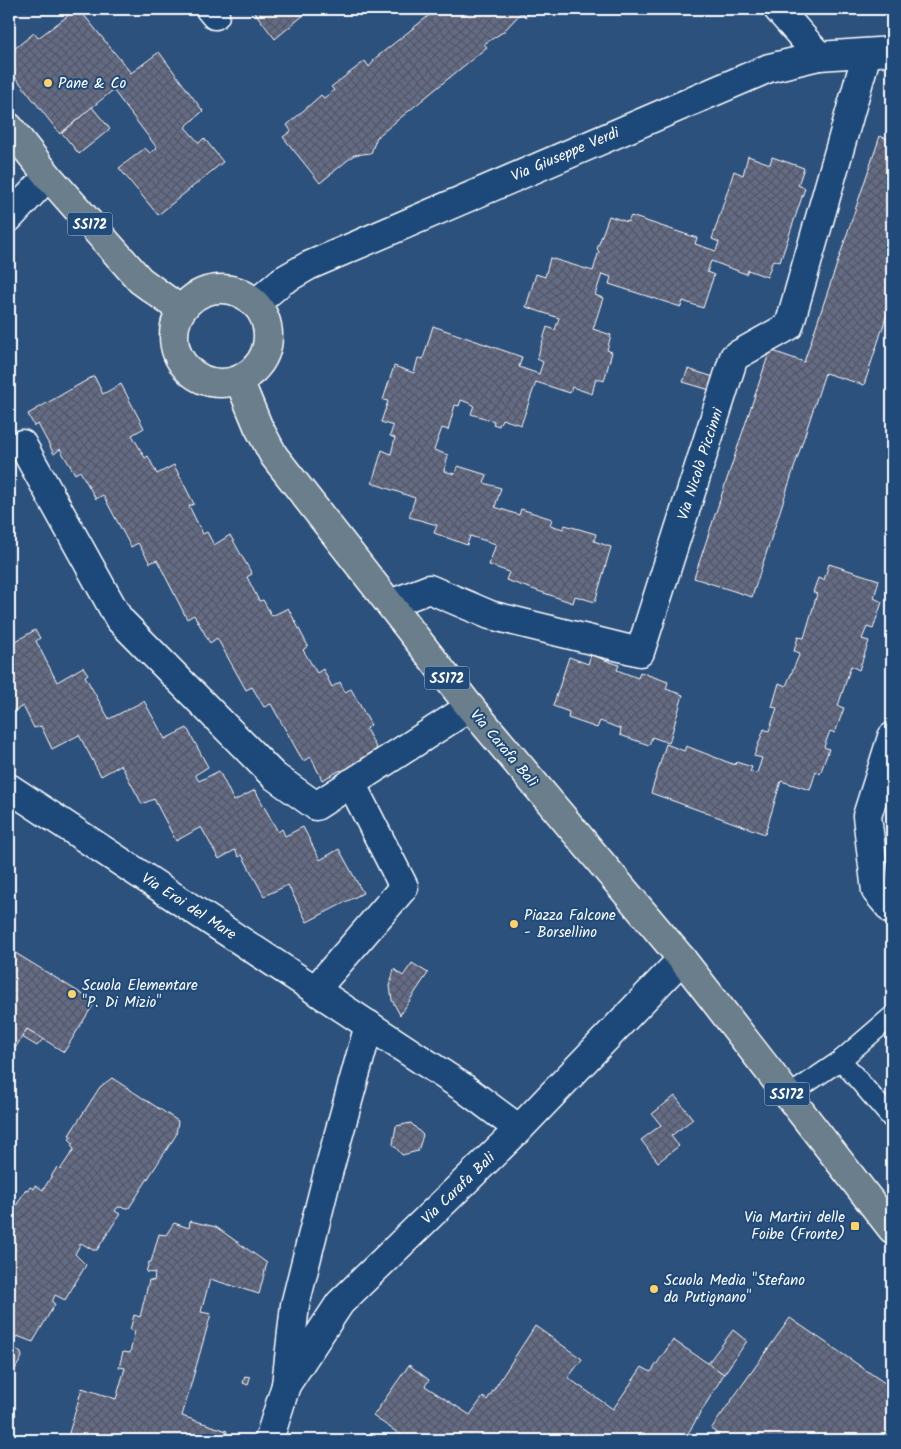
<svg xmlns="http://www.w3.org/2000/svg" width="901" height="1449" font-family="Kalam,sans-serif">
	<defs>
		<pattern id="building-cross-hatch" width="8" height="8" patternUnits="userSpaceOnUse" patternTransform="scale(1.25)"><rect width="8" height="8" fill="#646c87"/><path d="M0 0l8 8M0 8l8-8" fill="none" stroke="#545761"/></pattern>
	</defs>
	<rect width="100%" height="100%" fill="#2d517d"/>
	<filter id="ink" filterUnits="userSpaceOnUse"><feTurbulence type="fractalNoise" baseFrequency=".02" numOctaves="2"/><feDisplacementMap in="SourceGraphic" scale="10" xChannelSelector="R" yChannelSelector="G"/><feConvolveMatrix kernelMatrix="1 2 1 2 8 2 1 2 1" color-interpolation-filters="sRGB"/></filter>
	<g filter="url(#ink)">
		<!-- building -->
		<g fill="url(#building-cross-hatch)" stroke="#fff">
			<path d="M77,9h2l52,64 28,-21 44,59 -18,16 14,16 5,-5 19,24 -65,53 -39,-47 26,-20 5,5 7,-5 -44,-58 -53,44 -51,-65v-16l25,-20 4,5z"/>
			<path d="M252,9h59l-36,30z"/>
			<path d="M437,9h98l-10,8 -3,-5 -19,20 -19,12 3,3 -110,90 -6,16 -17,2 -34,28 -37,-46 8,-6 -4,-6 34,-30 3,3 10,-8 -3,-3 34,-26 4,6 5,-6 -1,-1z"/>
			<path d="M92,107l18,22 -31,25 -17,-21z"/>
			<path d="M880,136l12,5v158l-28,86 -39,-12 -73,224 -58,-19 76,-228 34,12z"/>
			<path d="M748,156l22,8 2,-7 32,11 -6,17 7,3 -25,74 -7,-2 -6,17 -19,-7 -2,4 -35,-13 -4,11 7,3 -11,33 -20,-7 -2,6 -72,-23 2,-7 -9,-3 -7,21 8,3 -10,31 18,6 -4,15 5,2 -8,29 -8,-3 -4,16 -20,-7 -2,6 -34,-11 -15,43 -19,-6 -3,7 -6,-2 1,-3 -23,-7 3,-9 -13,-5 -2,6 -4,-1 -7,25 -6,-2 -8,22 14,5 -4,16 11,3 3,-8 29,9 -3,8 17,5 -6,19 24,8 2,-6 31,10 -2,6 13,4 2,-4 31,9 -2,7 17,6 -16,55 -20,-6 -2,7 -67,-23 3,-8 -20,-7 7,-21 -26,-8 -3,9 -33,-12 3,-8 -28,-8 6,-19 -43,-15 10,-33 9,4 4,-16 -5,-2 3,-10 -12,-4 7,-21 -5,-1 11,-34 20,7 4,-15 5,1 10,-33 89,31 -3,10 20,7 4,-12 -6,-3 10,-32 8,3 4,-12 -33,-11 10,-33 9,3 5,-19 43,13 6,-20 -2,-2 12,-33 19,6 3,-6 66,22 -2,6 21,7 3,-9 -7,-3 22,-68 9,4z"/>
			<path d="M688,369l26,8 -4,13 -27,-8z"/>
			<path d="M94,376l9,18 18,-10 23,44 -12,7 13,23 3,-2 9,18 17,-9 20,39 -5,2 14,28 4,-2 7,13 16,-10 22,39 -5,3 12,24 4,-1 9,16 16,-8 20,38 -5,4 14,23 6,-4 9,18 8,-5 5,10 6,-3 20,36 -5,4 11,20 -19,12 3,5 -17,9 -3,-5 -19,10 -11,-23 -8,4 -32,-57 -7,3 -12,-20 -6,3 -29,-52 -7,5 -16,-28 -7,4 -30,-59 -7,3 -12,-20 -7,4 -28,-52 -7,4 -16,-28 -5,3 -15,-25 -6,5 -16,-30 -4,2 -6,-12z"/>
			<path d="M829,564l50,16 -5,18 8,4 -9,27 -6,-2 -5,12 7,2 -10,29 -8,-4 -13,40 6,2 -9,25 -5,-2 -6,16 5,2 -9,25 -4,-3 -6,19 -29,-9 -16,53 -114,-41 15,-49 18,7 2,-5 49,19 1,-3 16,5 -2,5 7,1 5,-15 -8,-2 10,-27 5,2 8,-23 -5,-1 7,-24 7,3 14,-33 -6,-2 4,-14 6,1 13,-44 -4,-2 5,-14 6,2z"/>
			<path d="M35,630l5,8 -4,3 21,41 26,-15 5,7 -3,2 24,43 35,-18 21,38 22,-11 21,39 -13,8 4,6 20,-10 15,30 21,-11 23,42 4,-3 3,7 18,-9 17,33 19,-11 24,44 -56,29 -19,-37 -24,11 -22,-41 -3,2 -4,-7 -16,9 -18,-32 -25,14 -22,-42 -12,5 -21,-39 -20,11 -22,-41 -27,14 -11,-23 -7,2 -11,-22 -14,8v-69z"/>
			<path d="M591,655l28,10 -2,5 21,8 2,-6 28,10 -2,7 17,6 -14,48 -17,-6 -3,8 -29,-10 1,-6 -21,-8 -3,7 -29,-10 1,-6 -16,-6 16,-49 19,7z"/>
			<path d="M9,949l86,53 -31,50 -37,-23 -18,29z"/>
			<path d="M412,963l16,10 -28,42 -8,-15 -2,-14 4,-17 9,7z"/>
			<path d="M27,1029l16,10 -6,7 -15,-9z"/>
			<path d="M112,1078l66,43 -2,14 -47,73 -11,-1 -3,4 5,3 -23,36h-4l-12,-7 -6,11 11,11 -21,35 -10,-5 -3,7 3,2 -22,38 -16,-6 -6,9 10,8 1,4 -13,23v-134l2,-4 -2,-2v-22l17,-29 2,1 2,-3 4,2 1,-4 8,5 14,-23 3,3 14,-21 -3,-3 2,-3 -4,-4 3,-2 -3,-2 31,-48z"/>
			<path d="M675,1096l18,23 -22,17 8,10 -21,16 -17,-22 20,-15 -9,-11z"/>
			<path d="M411,1123l12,12 -5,16 -16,4 -9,-11 3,-18z"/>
			<path d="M190,1221l26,6 51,36 -8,31 -49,-15 -9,33 10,2 -29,102 45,15 -2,9h-158l15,-52 34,11 9,-31 -6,-1 4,-15 7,1 5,-22 -5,-1 4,-15 6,2 9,-37 5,1 1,-8 -9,-1 3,-10h2l8,-28 7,1 8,-12 15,5z"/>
			<path d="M790,1318l102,70v52h-177l4,-5 -8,-6z"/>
			<path d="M535,1326l47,33 -14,19 45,31 29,-42 9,5 22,-32 51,34 -40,66h-276l-35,-24 36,-51 20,15 -4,6 45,29 13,-18 4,3z"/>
			<path d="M733,1330l14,11 -23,33 -16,-11z"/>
			<path d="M245,1376l5,1 -2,8 -5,-2z"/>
		</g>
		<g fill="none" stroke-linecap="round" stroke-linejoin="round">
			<!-- lane casing -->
			<g stroke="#fff" stroke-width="22">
				<g id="lane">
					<path d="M892,1016l-51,44 51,59"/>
					<path d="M788,1096l53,-36"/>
				</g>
			</g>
			<!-- street casing -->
			<g stroke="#fff" stroke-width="31">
				<g id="street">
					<path d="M210,9l5,6"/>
					<path d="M778,9l41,47"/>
					<path d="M9,218l39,-42"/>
					<path d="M255,304l27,-23 26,-15 461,-198 50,-12 73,-5"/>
					<path d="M22,444l97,175 155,157 42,30 154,-99"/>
					<path d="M390,604l39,-15 61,26 150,37 94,-295 55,-31 78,-273"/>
					<path d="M892,737l-25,79 9,75 16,19"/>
					<path d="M9,788l455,300 55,41"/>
					<path d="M315,990l89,-103 -53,-104"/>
					<path d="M286,1385l9,-80 33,-132 41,-148"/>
				</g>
			</g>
			<!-- secondary casing -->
			<g stroke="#fff" stroke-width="31">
				<path id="secondary" d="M269,1440l17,-55 54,-82 179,-174 163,-170"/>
			</g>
			<!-- primary casing -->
			<g stroke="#fff" stroke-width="31">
				<g id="primary">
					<path d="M9,127l39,49 92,104 41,30"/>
					<circle cx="221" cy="336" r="47"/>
					<path d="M239,380l19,46 16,30 196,251 212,252 210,270"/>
				</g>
			</g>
			<!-- lane -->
			<use href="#lane" stroke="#1f4a7a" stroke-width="19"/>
			<!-- street -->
			<use href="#street" stroke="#1f4a7a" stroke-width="28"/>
			<!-- secondary -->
			<use href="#secondary" stroke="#1f4a7a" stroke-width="28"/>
			<!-- primary -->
			<use href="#primary" stroke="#6b7e8b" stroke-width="28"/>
		</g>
	</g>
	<!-- markers -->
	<g fill="#ffd166" stroke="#1f4a7a" stroke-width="2">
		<circle cx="48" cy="83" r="5"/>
		<circle cx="514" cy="924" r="5"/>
		<circle cx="72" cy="994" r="5"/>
		<rect x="850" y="1221" width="10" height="10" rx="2.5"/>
		<circle cx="654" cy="1289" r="5"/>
	</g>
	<g text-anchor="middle" stroke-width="4" stroke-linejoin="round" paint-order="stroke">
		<!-- shield labels -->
		<g fill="#1f4a7a" stroke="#bcc9d7" stroke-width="1">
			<rect x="67.5" y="212.5" width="45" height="23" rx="4"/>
			<rect x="424.5" y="666.5" width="45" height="23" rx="4"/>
			<rect x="764.5" y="1082.5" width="45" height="23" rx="4"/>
		</g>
		<g font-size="14" font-weight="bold" fill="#fff">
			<text x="90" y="229">SS172</text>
			<text x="447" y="683">SS172</text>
			<text x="787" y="1099">SS172</text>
		</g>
		<!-- poi labels -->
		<g font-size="15" fill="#fff" stroke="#1f4a7a" text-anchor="start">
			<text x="58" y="88">Pane &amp; Co</text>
			<text x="524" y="920">Piazza Falcone<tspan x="524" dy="17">- Borsellino</tspan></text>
			<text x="82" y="990">Scuola Elementare<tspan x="82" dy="17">"P. Di Mizio"</tspan></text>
			<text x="845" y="1222" text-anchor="end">Via Martiri delle<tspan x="845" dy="17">Foibe (Fronte)</tspan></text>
			<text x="664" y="1285">Scuola Media "Stefano<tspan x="664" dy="17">da Putignano"</tspan></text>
		</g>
		<!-- street labels -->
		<g font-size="15" fill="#fff" stroke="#1f4a7a">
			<text transform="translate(565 154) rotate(-23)" y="5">Via Giuseppe Verdi</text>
			<text transform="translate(700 464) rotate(-72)" y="5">Via Nicolò Piccinni</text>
			<text transform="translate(504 748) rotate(50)" y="5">Via Carafa Balì</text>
			<text transform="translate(189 906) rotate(33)" y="5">Via Eroi del Mare</text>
			<text transform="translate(458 1188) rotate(-44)" y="5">Via Carafa Bali</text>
		</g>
	</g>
	<!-- margin -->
	<rect width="901" height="1449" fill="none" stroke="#1f4a7a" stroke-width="30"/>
	<rect x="15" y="15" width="871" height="1419" fill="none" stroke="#fff" stroke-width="2" filter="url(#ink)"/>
</svg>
